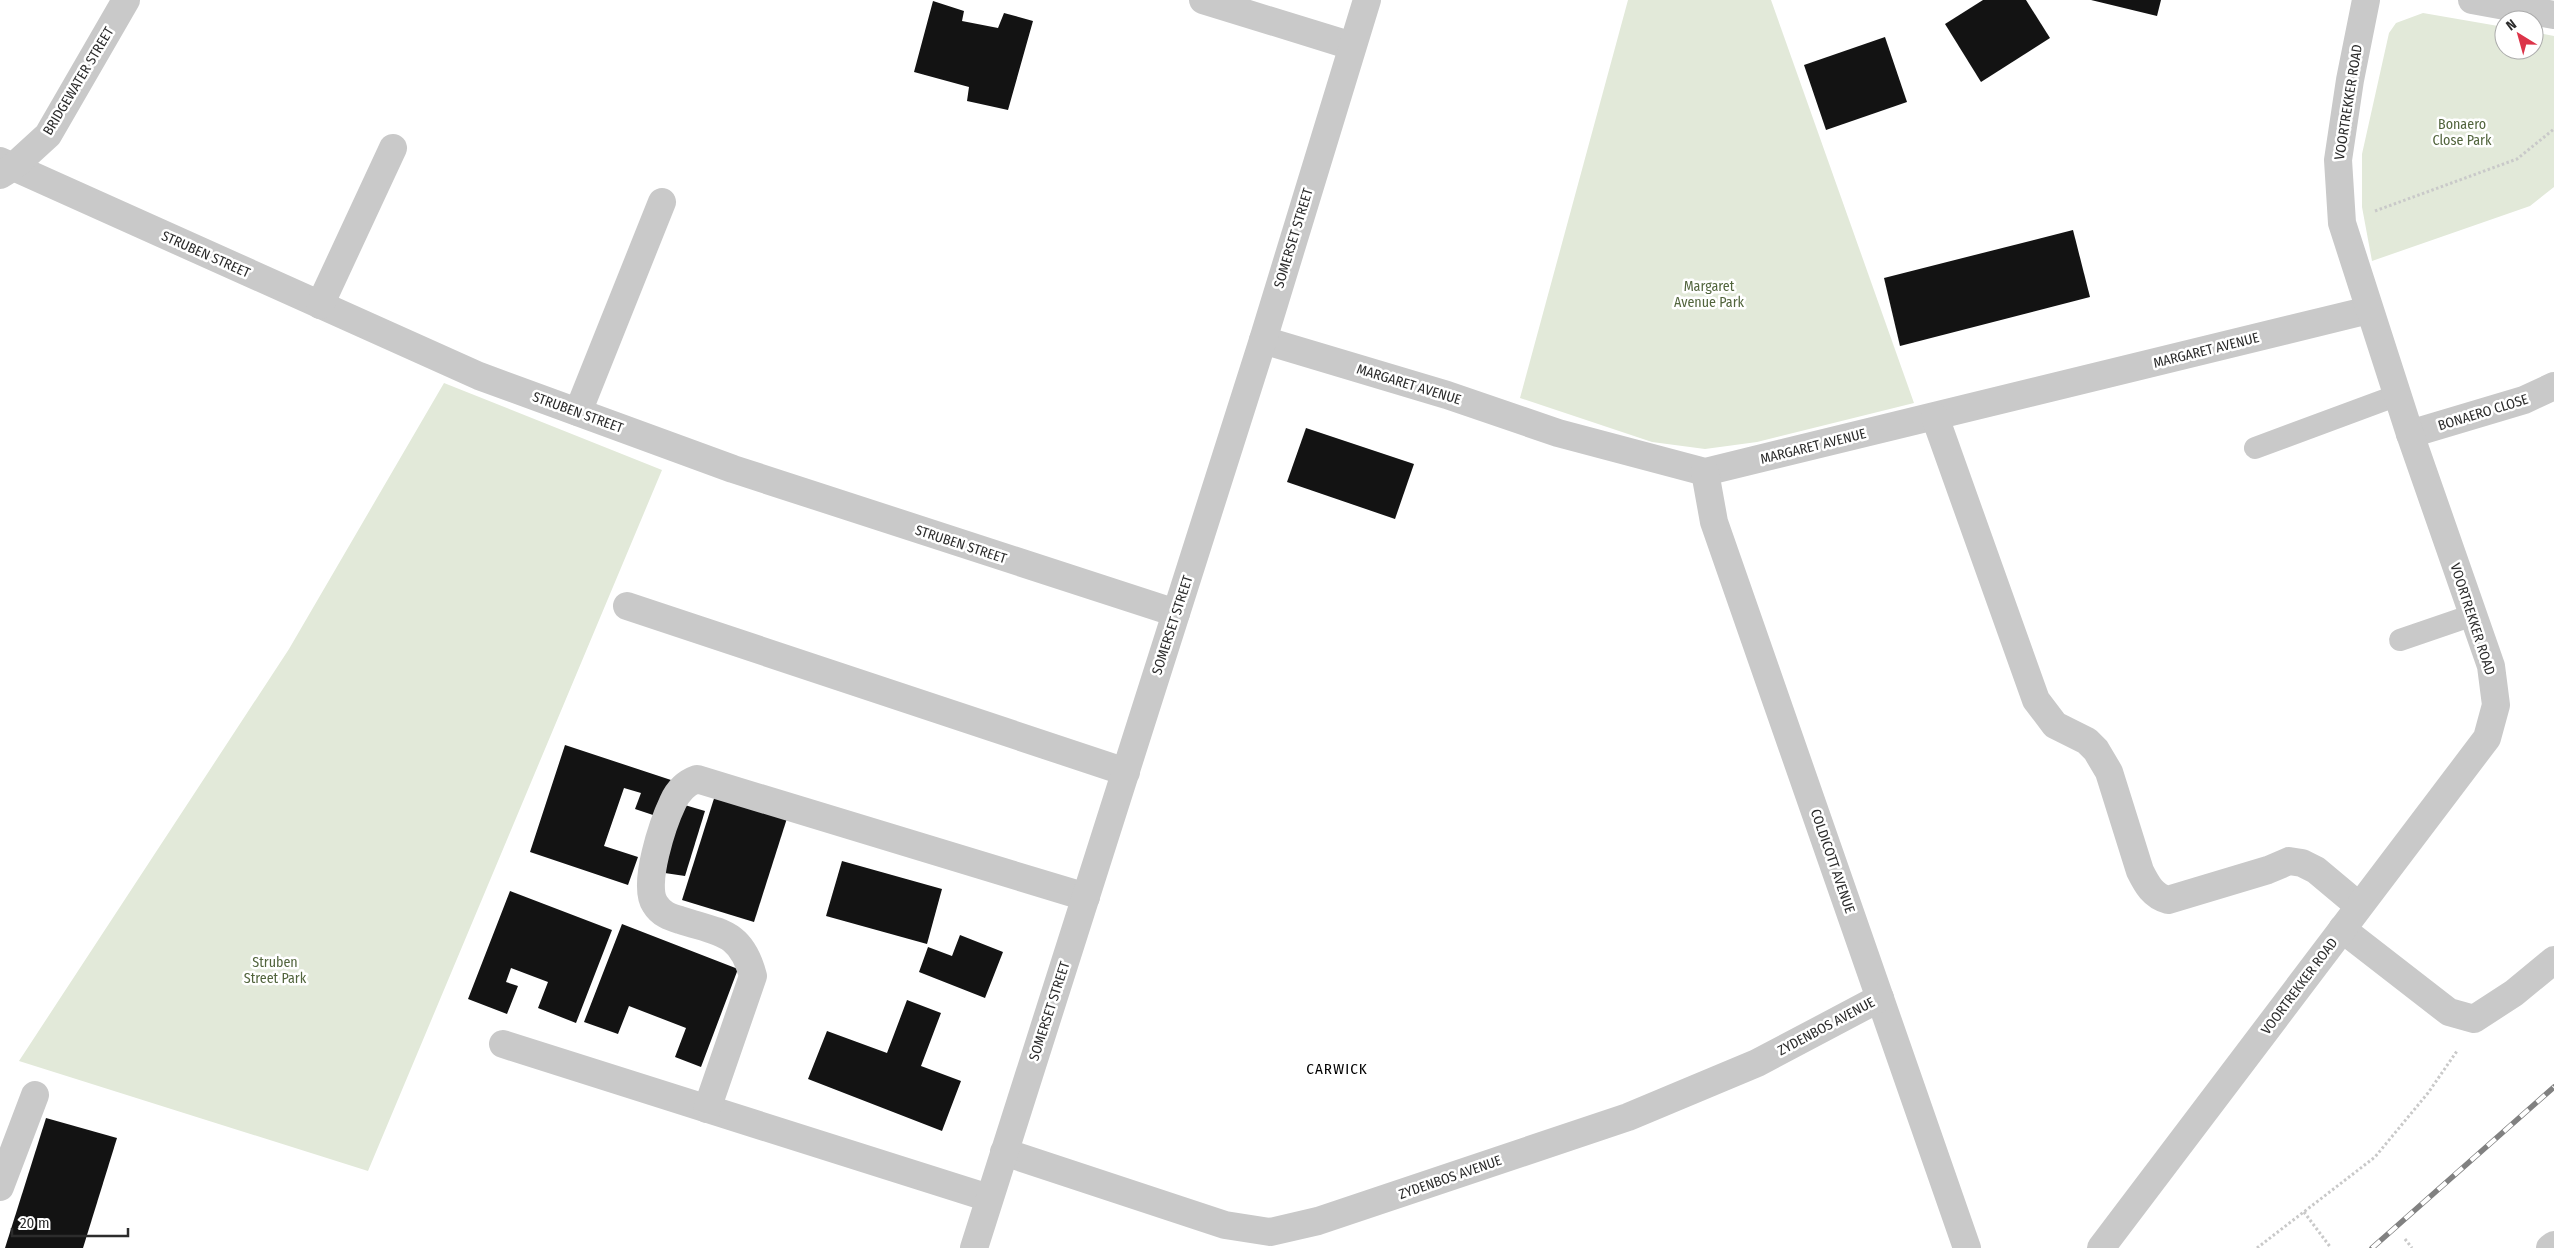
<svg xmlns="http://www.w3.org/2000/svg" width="2554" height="1248" font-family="'Fira Sans Condensed',sans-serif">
	<rect width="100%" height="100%" fill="#fff"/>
	<!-- green -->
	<g fill="#e2e9d9">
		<path d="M1628,0h143l143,403 -157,39 -52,7 -53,-7 -132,-44z"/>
		<path d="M2423,13l81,14v23h30v-18l20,4v151l-24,19 -158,55 -10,-54v-53l27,-121 7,-10z"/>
		<path d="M444,383l218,87 -294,701 -349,-110 270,-412z"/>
	</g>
	<!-- building -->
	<g fill="#131313">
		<path d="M1983,0h43l24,38 -69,44 -36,-58z"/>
		<path d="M2091,0h70l-4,16z"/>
		<path d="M933,1l31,10 -2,10 36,7 6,-15 29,8 -25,89 -41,-9 2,-14 -55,-15z"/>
		<path d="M1885,37l22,65 -81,28 -22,-65z"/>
		<path d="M2073,230l17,67 -190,49 -16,-68z"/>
		<path d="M1306,428l108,36 -19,55 -108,-37z"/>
		<path d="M565,745l106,35 -12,37 -24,-8 6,-16 -17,-5 -20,58 34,11 -10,28 -98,-33z"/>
		<path d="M717,789l72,23 -35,110 -72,-22z"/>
		<path d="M678,803l27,8 -20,65 -27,-4z"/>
		<path d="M842,861l100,28 -15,55 -101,-28z"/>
		<path d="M510,891l102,39 -36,93 -38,-15 10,-26 -37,-14 -5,14 12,4 -11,28 -39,-15z"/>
		<path d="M622,924l116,45 -37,98 -26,-10 11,-29 -57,-22 -11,28 -34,-12z"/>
		<path d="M960,935l43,17 -18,46 -66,-26 9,-25 24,9z"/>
		<path d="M907,1000l34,13 -20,53 40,15 -19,50 -134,-52 19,-48 60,22z"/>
		<path d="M46,1118l71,20 -34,110h-78z"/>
	</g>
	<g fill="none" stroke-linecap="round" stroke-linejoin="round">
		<!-- path -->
		<g stroke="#c9c9c9" stroke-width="3" stroke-dasharray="2.5 2.5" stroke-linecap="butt">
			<path d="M2375,211l142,-52 37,-30"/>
			<path d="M2304,1212l27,36"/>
			<path d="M2405,1239l7,9"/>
			<path d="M2257,1248l118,-91 53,-64 29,-42"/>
		</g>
		<!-- service -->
		<g stroke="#c9c9c9" stroke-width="22">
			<path d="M2255,448l143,-53"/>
			<path d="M2400,640l73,-25"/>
		</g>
		<!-- minor -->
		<g stroke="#c9c9c9" stroke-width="28">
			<path d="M1203,0l149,46"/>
			<path d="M2472,0l82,15"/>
			<path d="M0,161l479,215 254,93 443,144"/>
			<path d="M0,175l13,-8 35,-32 78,-135"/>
			<path d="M320,305l73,-157"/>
			<path d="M1263,340l184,55 111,38 147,39 664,-162"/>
			<path d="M578,412l84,-210"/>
			<path d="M1935,417l101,283 19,25 32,16 9,9 13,22 31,99c7,14 13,25 28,29l100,-30 21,-9 13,2 14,7 43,36"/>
			<path d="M2410,434l114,-34 30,-14"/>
			<path d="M1705,472l9,50 253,726"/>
			<path d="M627,606l499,166"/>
			<path d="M2342,929l107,83 25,7 40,-26 40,-33"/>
			<path d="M503,1044l486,154"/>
			<path d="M707,1109l46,-133c-12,-45 -33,-43 -73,-56 -10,-3 -19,-6 -25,-16 -13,-19 8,-81 18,-102 5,-11 13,-19 24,-23l389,118"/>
			<path d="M1004,1152l221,73 45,7 48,-11 310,-104 129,-54 123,-65"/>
			<path d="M0,1187l35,-92"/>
			<path d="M974,1248l289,-908 104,-340"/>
			<path d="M2101,1248l386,-510 9,-33 -5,-39 -81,-232 -68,-211 -4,-63 12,-80 16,-80"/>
			<path d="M2550,1248l4,-3"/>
		</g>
		<!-- rail casing -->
		<g stroke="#818181" stroke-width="5.5">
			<path id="rail" d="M2372,1248l182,-161"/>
		</g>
		<!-- rail -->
		<use href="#rail" stroke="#fff" stroke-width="4" stroke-dasharray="11" stroke-linecap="butt"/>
	</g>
	<g text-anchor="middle" stroke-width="5" stroke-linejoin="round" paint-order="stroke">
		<!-- street labels -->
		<g font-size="14" fill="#2c2c2c" stroke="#fff">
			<text transform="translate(78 81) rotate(-59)" y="5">BRIDGEWATER STREET</text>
			<text transform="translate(2348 102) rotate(-81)" y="5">VOORTREKKER ROAD</text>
			<text transform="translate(1293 238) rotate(-73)" y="5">SOMERSET STREET</text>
			<text transform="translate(206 254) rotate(24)" y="5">STRUBEN STREET</text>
			<text transform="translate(2206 350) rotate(-14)" y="5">MARGARET AVENUE</text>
			<text transform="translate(1409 384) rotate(17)" y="5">MARGARET AVENUE</text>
			<text transform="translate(578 412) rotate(20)" y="5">STRUBEN STREET</text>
			<text transform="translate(2483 412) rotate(-17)" y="5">BONAERO CLOSE</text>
			<text transform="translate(1813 446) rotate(-14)" y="5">MARGARET AVENUE</text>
			<text transform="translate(961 544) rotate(18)" y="5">STRUBEN STREET</text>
			<text transform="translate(2473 619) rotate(72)" y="5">VOORTREKKER ROAD</text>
			<text transform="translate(1172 625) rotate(-72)" y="5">SOMERSET STREET</text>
			<text transform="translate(1833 861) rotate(71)" y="5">COLDICOTT AVENUE</text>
			<text transform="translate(2299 986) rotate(-53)" y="5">VOORTREKKER ROAD</text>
			<text transform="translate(1049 1011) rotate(-72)" y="5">SOMERSET STREET</text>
			<text transform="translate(1826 1026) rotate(-28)" y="5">ZYDENBOS AVENUE</text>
			<text transform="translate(1450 1177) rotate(-19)" y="5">ZYDENBOS AVENUE</text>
		</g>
		<!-- park labels -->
		<g font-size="14" fill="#51643c" stroke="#fff">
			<text x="2462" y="129">Bonaero<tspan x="2462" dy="16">Close Park</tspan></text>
			<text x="1709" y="291">Margaret<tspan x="1709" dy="16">Avenue Park</tspan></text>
			<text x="275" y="967">Struben<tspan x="275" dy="16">Street Park</tspan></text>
		</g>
		<!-- neighbourhood labels -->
		<g font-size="15" letter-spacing="1" fill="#000" stroke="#fff">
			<text x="1337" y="1074">CARWICK</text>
		</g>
	</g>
	<!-- north arrow -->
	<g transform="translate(2519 35) rotate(323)"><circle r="24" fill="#ffffff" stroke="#ababab"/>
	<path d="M0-4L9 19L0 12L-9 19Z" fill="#dc3449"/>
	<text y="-8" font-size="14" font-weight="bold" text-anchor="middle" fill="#2c2c2c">N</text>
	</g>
	<!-- scale -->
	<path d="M12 1228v8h116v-8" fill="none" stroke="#2c2c2c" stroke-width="2.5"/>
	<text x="20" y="1228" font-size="15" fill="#2c2c2c" stroke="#ffffff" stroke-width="4" paint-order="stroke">20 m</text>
</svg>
